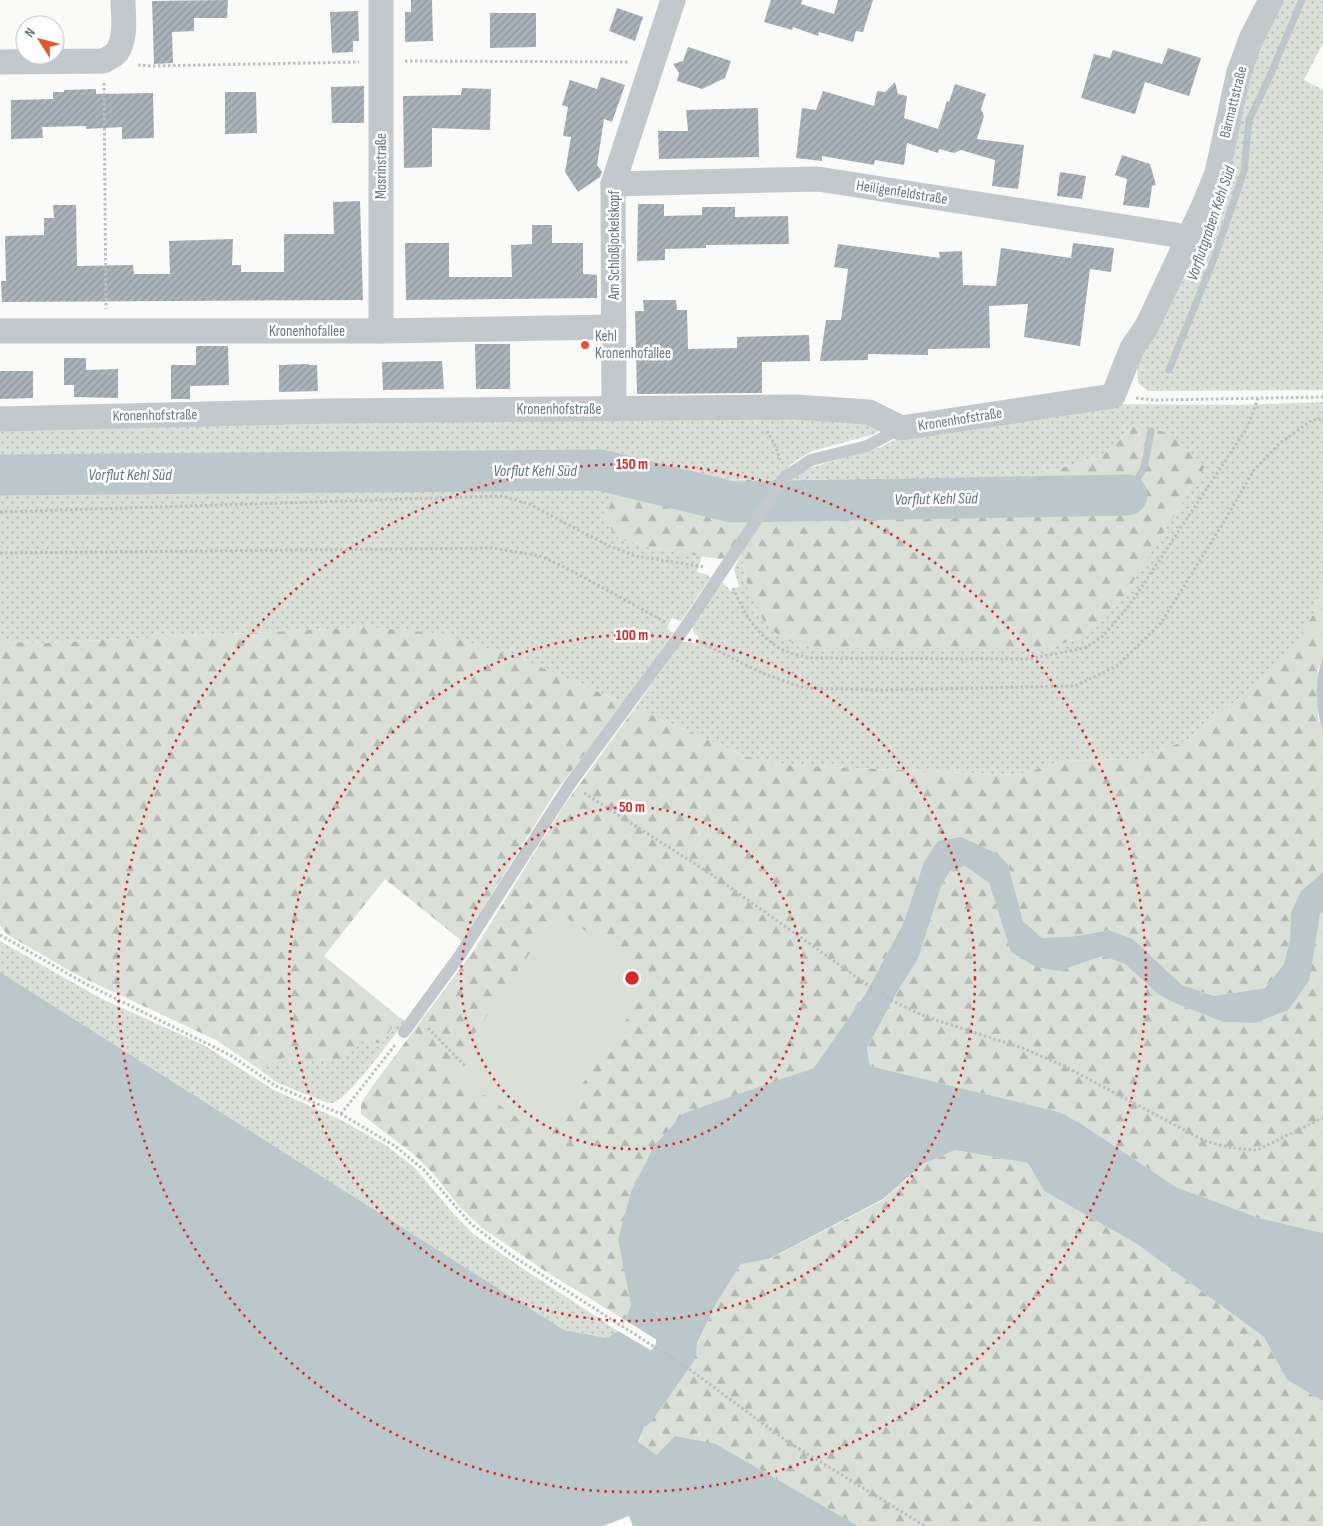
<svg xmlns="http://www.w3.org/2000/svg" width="1323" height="1526" font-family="'Sofia Sans Condensed',sans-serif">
	<defs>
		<pattern id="grass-dots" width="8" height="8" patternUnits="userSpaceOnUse" patternTransform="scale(1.25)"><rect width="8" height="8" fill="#dadfd7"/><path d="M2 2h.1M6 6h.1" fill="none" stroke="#b4b9b4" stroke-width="1.8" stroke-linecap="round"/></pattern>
		<pattern id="forest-firs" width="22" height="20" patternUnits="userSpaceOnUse" patternTransform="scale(1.25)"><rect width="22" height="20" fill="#dadfd7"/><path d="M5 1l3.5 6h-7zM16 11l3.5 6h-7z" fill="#b4b9b4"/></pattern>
		<pattern id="building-hatch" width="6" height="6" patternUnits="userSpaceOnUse" patternTransform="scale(1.25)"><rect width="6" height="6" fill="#aab3b9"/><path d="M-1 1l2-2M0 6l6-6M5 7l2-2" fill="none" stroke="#8e969c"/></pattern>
	</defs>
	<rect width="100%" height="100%" fill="#fafaf8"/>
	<!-- grass -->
	<g fill="url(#grass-dots)">
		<path d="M1280,0h43v43l-19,37 19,10v300l-175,1 -10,-8 -1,-19 113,-295z"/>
		<path d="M1323,402v182l-8,28 -31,49 -96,79 -53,19 -70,2 -49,14 -230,-10 -41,-9 -110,-48 46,-66h8l6,2 4,-7 -5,-4 -2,-8 27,-40 4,-2 8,8 8,-4 -5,-18 7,-15 7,34 66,60h236l32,-11 51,-211 -19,20 -16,12 -72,19 -237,3 17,-11 75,-22 23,-12 207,-31 129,1z"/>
		<path d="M793,412l69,3 19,13 -6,6 -63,17 -21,13 -15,16 -71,-1 -17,21 -69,39 41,11 42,6 -5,16 11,3 2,3 -29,43 -9,-3 -5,10 6,5 -49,70 -93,-40 -163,-36 -323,16 -45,-1v-212z"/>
		<path d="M0,941l100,57 104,47 68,44 69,31 46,26 28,22 38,45 19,20 47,33 99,65 -11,7 -43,-8 -564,-358z"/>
		<path d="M399,1017l6,4c-12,16 -56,77 -72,82 -3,0 -6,0 -8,-1l-49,-20 -17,-13 24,-11 60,2 16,-19 23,2z"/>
	</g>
	<!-- forest -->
	<g fill="url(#forest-firs)">
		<path d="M1133,426l38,7 34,34 -81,129 -42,41 -32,11h-236l-32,-9 -19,-19 -15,-32 -7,-34 -21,5 -60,-9 -41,-11 -14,-18 11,-34 71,12 18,-20 84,1 237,-3 72,-19 16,-12z"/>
		<path d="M1323,584v73l-5,12v48l5,16v139l-22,19 -10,21 -1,27 -6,25 -19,24 -51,8 -32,-11 -49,-46 -24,-9 -32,6 -35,2 -19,-17 -15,-56 -84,-3 -21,62 -37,69 -52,76 -130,44 -66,127 13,65 -6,15 -80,-49 -63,-43 -23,-22 -27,-34 -20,-19 -51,-39v-11l13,-19 100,-134 89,-143 72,-99 110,48 41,9 230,10 49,-14 70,-2 53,-19 96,-79 31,-49z"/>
		<path d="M368,627l77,7 86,29 93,40 -68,88 -94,150 -77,-62 -61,77 75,61 -17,26 -23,-1 -16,18 -60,-2 -24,11 -43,-29 -141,-66 -67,-39 -8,-9v-284l45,1z"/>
		<path d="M965,866l24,17 22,69 48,19 44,-15 22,8 34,31 18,9 46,18 31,1 66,-109 3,-2v321l-64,-15 -83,-31 -96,-64 -21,-11 -189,-46 -3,-18 30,-56 21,-33 23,-72 9,-16z"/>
		<path d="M955,1150l73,13 16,28 93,53 127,93 23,43 36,21v125h-465l-142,-82 -59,11 -19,-12 23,-55 24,-18 32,-68 24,-38 29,-5 113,-59 40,-36z"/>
	</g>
	<!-- green -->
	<path fill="#dadfd7" d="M558,912l97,66 -109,159 -97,-66z"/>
	<!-- water -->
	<g fill="#bbc7cb">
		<path d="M1323,657v76c-7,-23 -9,-54 0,-76z"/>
		<path d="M961,837l37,17 10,11 15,56 19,17 35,-2 32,-6 24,9 49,46 32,11 51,-8 19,-24 6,-25 1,-27 10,-21 22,-19v40l-3,2 -11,67 -21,29 -34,13 -31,-1 -46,-18 -18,-9 -34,-31 -22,-8 -44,15 -23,-4 -25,-15 -22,-69 -24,-17 -15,5 -9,16 -23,72 -21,33 -30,56 3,18 189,46 21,11 96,64 83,31 64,15v168l-36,-21 -23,-43 -127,-93 -93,-53 -16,-28 -73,-13 -32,14 -40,35 -114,60 -28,5 -24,38 -28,58 -64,-40 6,-15 -13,-65 13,-48 23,-46 30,-33 130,-45 52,-75 37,-69 21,-62 14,-21z"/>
		<path d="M0,972l564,358 43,8 11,-7 67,39 -24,18 -23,54 19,13 18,-19 41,8 142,82h-225l-4,-10 -26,10h-603z"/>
	</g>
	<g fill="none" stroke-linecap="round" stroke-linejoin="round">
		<!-- stream -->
		<g stroke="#bbc7cb" stroke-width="7">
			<path d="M1169,370l46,-114 29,-85 5,-51 20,-42 33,-78"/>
			<path d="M1127,495l17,-27 7,-37"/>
		</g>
		<!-- river -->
		<g stroke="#bbc7cb" stroke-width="41">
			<path d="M0,475l600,-5 132,32 395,-7"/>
			<path d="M636,1408l40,-57 3,-56"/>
		</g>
	</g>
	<!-- building -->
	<g fill="url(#building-hatch)">
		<path d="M228,0l-1,18h-33v13l-22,1 1,31 -19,1 -2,-63z"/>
		<path d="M411,0h21l1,41 -28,1v-30h6z"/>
		<path d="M771,0h31l-1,4 33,10 4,-14h35l-10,32 -7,-1 -3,11 -34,-10 -1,4 -25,-9 -1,3 -28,-8z"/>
		<path d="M617,8l26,9 -8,24 -26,-10z"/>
		<path d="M358,11l1,30h-6v11l-21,1 -2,-41z"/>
		<path d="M490,13h46v34l-46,1z"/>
		<path d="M688,47l43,14 -6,17 -23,11 -25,-8 2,-8 -6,-9 10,-3z"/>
		<path d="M1168,48l33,10 -12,38 -44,-14 -10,32 -54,-16 13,-44 16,4 3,-8 49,14z"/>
		<path d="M601,77l24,8 -13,37 -8,-3 -7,46 5,7 -2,5 -22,15 -13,-20 6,-35 -8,-1 5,-29 -6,-2 8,-25 27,9z"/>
		<path d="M895,82l3,12 9,2 -3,22 34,11 9,-28 2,1 6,-18 31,10 -5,15 3,7 -7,23 47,6 -6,44 -26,-3 3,-26 -34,-10 -7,3 -15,-4 -1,4 -31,-10 -3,22 -29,-5 -1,5 -52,-9v5l-26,-3 6,-50 14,2 7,-19 51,15 3,-15 8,1z"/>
		<path d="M364,86v37h-32l-1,-36z"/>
		<path d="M462,88l29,1 -1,41 -58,-2v39l-28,1 -1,-72 58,-1z"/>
		<path d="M96,89v5l57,-1 1,45 -32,1v-12l-36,2v-3l-44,1 1,11 -32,1v-39l42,-1v-7h11v-2z"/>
		<path d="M225,92h31l1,41 -32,1z"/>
		<path d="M758,108l1,49 -100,2 -1,-28h30l-2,-21z"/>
		<path d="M1122,155l28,9 6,21 -4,1 -3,22 -26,-3 4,-26 -12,-4z"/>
		<path d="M1060,172l26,4 -4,23 -25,-3z"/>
		<path d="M360,201l3,99 -361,2 -1,-21h5l-1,-45 39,-1v-17h10l-1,-13h23l1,61 56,-1 1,9h36l-1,-33 64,-2 -1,26h9v7h43v-38h50l-1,-32z"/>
		<path d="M638,204h26v12l38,-1v-8h33v10l53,-1 1,28 -83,1v3l-41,1v11l-28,1z"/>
		<path d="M532,225h20v18h31v31l14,1v23l-191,2 -1,-57h44v34h63l-1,-32 21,-1z"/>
		<path d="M1073,243l41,5 -3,24 -21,-3 -10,77 -56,-9 4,-33 -39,2 1,42 -62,1v6l-60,-1v6l-48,1 6,-41h15l7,-51 -14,-2 4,-23 102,14 -1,-6 23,-1 1,34 33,1 5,-38 70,10z"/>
		<path d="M643,300h33l1,10h10l1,39 49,-1v-11l72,-2 1,26 -48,1v31l-125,1 -2,-83h9z"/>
		<path d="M475,344h35v45h-34z"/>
		<path d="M196,346h32l1,39 -39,1v13h-19v-34h25z"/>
		<path d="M64,358h22v12l32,-1v29l-44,-1v-12h-10z"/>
		<path d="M442,361l2,28 -61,1 -1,-28z"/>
		<path d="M309,364v1h8l1,26 -39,1v-27z"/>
		<path d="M0,371h33v27l-33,1z"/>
	</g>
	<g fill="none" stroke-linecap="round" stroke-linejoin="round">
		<!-- path -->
		<g stroke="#bbbfc2" stroke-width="3" stroke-dasharray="2.5 2.5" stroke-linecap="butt">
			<path d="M405,61l224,1"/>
			<path d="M138,65l13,1 208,-4"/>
			<path d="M104,83l2,226"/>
			<path d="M1136,398l21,2 166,-3"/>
			<path d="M767,431l9,16 4,13"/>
			<path d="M0,512l502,-16 27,8 78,41 28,11 70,11"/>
			<path d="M0,553l492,-5 49,8 33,16 93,51"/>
			<path d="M733,588c11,25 23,47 48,61 8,4 18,6 27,9l221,1 56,-11 17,-11 27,-31 118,-178 11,-30"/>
			<path d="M696,640l66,33 42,15 79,2 192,-4 42,-20 44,-43 61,-98 32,-55 26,-27 32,-23 11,-1"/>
			<path d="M584,793l130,83 151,107 28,18 31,15 101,33 39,17 141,75 27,7 25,2 66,-32"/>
			<path d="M0,935l86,49 144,71 46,31 65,28 54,32 29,24 46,53 41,32 178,114 99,73 137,84"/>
			<path d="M428,1028l38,39"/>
			<path d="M341,1114l54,-69"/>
		</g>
		<!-- lane -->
		<path stroke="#c3c8cc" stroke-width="12" d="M404,1032l56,-77 110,-171 112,-152 103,-155 26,-17 56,-14 34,-18"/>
		<!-- street -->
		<g stroke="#c3c8cc" stroke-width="25">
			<path d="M0,62l104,-1c4,-3 10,-5 13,-9 10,-15 6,-36 6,-52"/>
			<path d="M613,184l205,-5 358,56 12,5"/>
			<path d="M0,331h381l233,-4"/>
			<path d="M381,331v-331"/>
			<path d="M614,409l-1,-225 60,-184"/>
			<path d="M0,419l330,-8 465,-4 74,5 32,16 212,-32 19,-48 15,-22 57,-121 13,-32 22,-101 12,-33 20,-39"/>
		</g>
	</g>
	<!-- distance rings -->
	<g fill="none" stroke="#d62828" stroke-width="2.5" stroke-dasharray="2.5 5">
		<circle cx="632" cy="978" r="171"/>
		<circle cx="632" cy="978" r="343"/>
		<circle cx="632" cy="978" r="514"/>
	</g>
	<!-- markers -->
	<circle fill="#e4572e" stroke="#fff" stroke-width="2" cx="585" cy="345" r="5"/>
	<g text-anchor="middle" stroke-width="5" stroke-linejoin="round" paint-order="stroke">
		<!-- street labels -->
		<g font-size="15" fill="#657683" stroke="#fff">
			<text transform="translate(1233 102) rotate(-76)" y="5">Bärmattstraße</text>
			<text transform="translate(381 166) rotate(-90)" y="5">Mosrinstraße</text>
			<text transform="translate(902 192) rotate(9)" y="5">Heiligenfeldstraße</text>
			<text transform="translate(614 245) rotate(-90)" y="5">Am Schloßjockelskopf</text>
			<text x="307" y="336">Kronenhofallee</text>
			<text x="559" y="414">Kronenhofstraße</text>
			<text transform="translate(155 415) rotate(-1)" y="5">Kronenhofstraße</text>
			<text transform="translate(960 419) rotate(-9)" y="5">Kronenhofstraße</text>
		</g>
		<!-- poi labels -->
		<g font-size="15" fill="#657683" stroke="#fff" text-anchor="start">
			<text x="595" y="341">Kehl<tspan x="595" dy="17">Kronenhofallee</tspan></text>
		</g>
		<!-- water labels -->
		<g font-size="16" font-style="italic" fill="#60757c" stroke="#fff">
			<text transform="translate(1210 223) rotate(-71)" y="6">Vorflutgraben Kehl Süd</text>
			<text x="535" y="476">Vorflut Kehl Süd</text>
			<text x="130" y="480">Vorflut Kehl Süd</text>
			<text transform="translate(936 498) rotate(-1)" y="6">Vorflut Kehl Süd</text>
		</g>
	</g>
	<circle cx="632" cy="978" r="8" fill="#d62828" stroke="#fff" stroke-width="2.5"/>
	<g font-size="15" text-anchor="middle" font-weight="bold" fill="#d62828" stroke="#fff" stroke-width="5" stroke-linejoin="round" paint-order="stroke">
		<text x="632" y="469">150 m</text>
		<text x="632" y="640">100 m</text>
		<text x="632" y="812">50 m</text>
	</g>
	<!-- north arrow -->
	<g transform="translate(40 40) rotate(306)"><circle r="24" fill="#ffffff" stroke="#c1c8cd"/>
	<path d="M0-4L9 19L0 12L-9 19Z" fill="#e4572e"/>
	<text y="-8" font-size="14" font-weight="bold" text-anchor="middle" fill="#657683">N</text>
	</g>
</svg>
